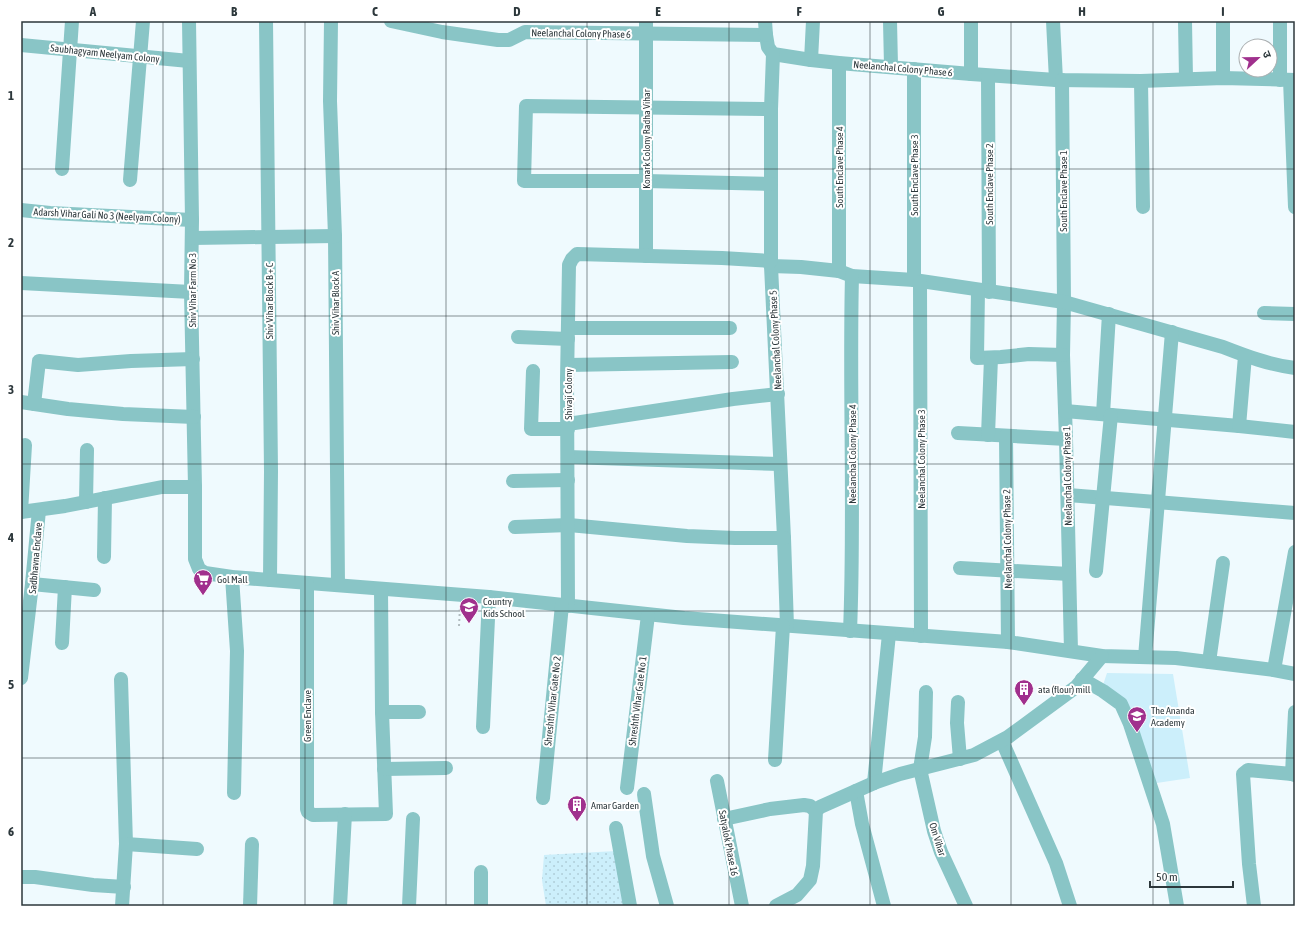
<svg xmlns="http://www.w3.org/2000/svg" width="1316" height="927" font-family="'Asap Condensed','Noto Sans Devanagari',sans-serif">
	<defs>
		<pattern id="grass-dots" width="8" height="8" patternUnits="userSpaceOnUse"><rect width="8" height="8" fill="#cceffb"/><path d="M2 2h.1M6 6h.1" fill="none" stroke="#afced8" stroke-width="1.8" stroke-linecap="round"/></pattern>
	</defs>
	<rect width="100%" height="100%" fill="#effafe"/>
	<!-- grass -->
	<path fill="url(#grass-dots)" d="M616,851l9,55h-79l-4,-26 2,-25z"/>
	<!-- park -->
	<path fill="#cceffb" d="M1107,673l66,1 17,104 -40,6 -18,-69 -29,-30z"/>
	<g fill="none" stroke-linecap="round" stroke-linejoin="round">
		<!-- path -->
		<path stroke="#b1bcc0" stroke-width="2" stroke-dasharray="2 3" stroke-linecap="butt" d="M459,626l1,-19"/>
		<!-- minor -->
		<g stroke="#89c5c6" stroke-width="14">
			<path d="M189,21l3,199 -1,72 4,195v72l4,10 6,4 27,4 257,20 195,21 324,24 94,14 74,2 98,12 21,4"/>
			<path d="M266,21l5,450 -1,109"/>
			<path d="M331,21l-1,80 5,135 3,349"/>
			<path d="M391,21l51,11 56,8h11l16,-8 241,3 2,12 5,7 38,6 28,3 132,11 85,6 85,1 82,-3 72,2"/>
			<path d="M765,21l1,14"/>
			<path d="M890,21l1,45"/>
			<path d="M1053,21l3,59"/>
			<path d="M1185,21l1,58"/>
			<path d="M1223,21v57"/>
			<path d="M1280,21v59"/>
			<path d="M21,45l168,16"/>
			<path d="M773,54l-2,55v157l13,272 3,88"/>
			<path d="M811,60l2,-39"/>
			<path d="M971,74v-53"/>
			<path d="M988,76l1,216"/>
			<path d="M1062,80l2,222 -1,53 3,84 5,212"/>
			<path d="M1290,80l5,127"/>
			<path d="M1141,81l2,126"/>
			<path d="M771,109l-245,-3 -2,75h122l125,3"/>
			<path d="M62,169l10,-148"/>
			<path d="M130,180l13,-159"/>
			<path d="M21,210l29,3 142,7"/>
			<path d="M192,238l143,-2"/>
			<path d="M646,256v-235"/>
			<path d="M771,266l30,1 38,4 13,5 62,4 150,22 159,45c23,9 47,18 72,21"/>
			<path d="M839,271v-208"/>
			<path d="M914,280v-211"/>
			<path d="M920,282l1,354"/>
			<path d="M21,283l170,9"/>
			<path d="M978,290l-1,68 24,-1 28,-3 34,1"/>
			<path d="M1264,313l31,1"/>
			<path d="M568,328h162"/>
			<path d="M518,337l50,2"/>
			<path d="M568,365l164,-3"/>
			<path d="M533,371l-2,58h37"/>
			<path d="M21,402l47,7 55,5 71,3"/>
			<path d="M34,404l5,-43 39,4 53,-4 62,-2"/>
			<path d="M1065,411l174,15 56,6"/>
			<path d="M1103,414l6,-100"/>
			<path d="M568,424l165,-25 45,-5"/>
			<path d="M1239,426l6,-70"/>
			<path d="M958,433l108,6"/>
			<path d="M988,435l3,-77"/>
			<path d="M1006,436l2,206"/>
			<path d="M568,457l212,7"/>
			<path d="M513,481l55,-1"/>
			<path d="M1068,495l227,18"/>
			<path d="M86,502l1,-52"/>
			<path d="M21,512l44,-6 97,-19h33"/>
			<path d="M21,512l4,-67"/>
			<path d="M515,527l54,-2 118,11 48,2h49"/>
			<path d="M104,557l1,-59"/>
			<path d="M960,568l109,6"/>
			<path d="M1096,571l15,-156"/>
			<path d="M232,577l5,74 -3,142"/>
			<path d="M307,583v226l1,3 5,3 73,-1 -4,-102 -1,-123"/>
			<path d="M32,584l62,6"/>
			<path d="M568,606l-1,-226 2,-115 3,-6 5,-5 145,4 49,3"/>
			<path d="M850,631c5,-118 -1,-237 2,-355"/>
			<path d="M62,643l3,-56"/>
			<path d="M1145,657l27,-325"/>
			<path d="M1209,662l14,-99"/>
			<path d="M1274,670l21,-118"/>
			<path d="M21,678l11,-94 7,-74"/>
			<path d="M121,679l5,165 -4,62"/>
			<path d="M1082,679l21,12 18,13 9,20 33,100 14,82"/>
			<path d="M926,692l-1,45 -5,32 14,62 7,21 25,54"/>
			<path d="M958,702l-1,21 3,36"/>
			<path d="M382,712h37"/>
			<path d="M1295,712l-3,62 3,1"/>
			<path d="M483,727l6,-130"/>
			<path d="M1002,741l54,122 14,43"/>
			<path d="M775,760l8,-134"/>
			<path d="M384,769l62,-1"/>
			<path d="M717,781l25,125"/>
			<path d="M874,783l15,-149"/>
			<path d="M627,788l21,-173"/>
			<path d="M856,791l6,33 22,82"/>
			<path d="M644,794l9,62 14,50"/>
			<path d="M543,798l19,-193"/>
			<path d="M724,819l46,-10 34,-4 6,1 6,5"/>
			<path d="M616,828l14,78"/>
			<path d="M126,844l71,5"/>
			<path d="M21,877h14l58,8 31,2"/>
			<path d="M250,906l2,-62"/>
			<path d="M340,906l5,-92"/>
			<path d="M409,906l4,-87"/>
			<path d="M481,906v-34"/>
			<path d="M776,906l21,-11 13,-15 3,-14 3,-55 4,-4 54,-24 26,-9 74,-19 34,-18 68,-50 26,-31"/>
			<path d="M1254,906l-5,-42 -6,-90 5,-4 44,4"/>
		</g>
	</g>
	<!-- grid -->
	<path fill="none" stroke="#2c373b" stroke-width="1" stroke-opacity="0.55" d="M163,21v885M305,21v885M446,21v885M587,21v885M729,21v885M870,21v885M1011,21v885M1153,21v885M21,169h1274M21,316h1274M21,464h1274M21,611h1274M21,758h1274"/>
	<!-- icons -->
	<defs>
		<g id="supermarket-pin" transform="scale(1)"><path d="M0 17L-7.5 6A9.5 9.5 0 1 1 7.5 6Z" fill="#a0308d" stroke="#fff"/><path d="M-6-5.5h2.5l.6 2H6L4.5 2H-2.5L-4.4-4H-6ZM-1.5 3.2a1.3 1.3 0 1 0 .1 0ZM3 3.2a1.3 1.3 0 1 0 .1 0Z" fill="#fff"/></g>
		<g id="school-pin" transform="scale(1)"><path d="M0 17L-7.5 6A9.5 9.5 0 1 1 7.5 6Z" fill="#a0308d" stroke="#fff"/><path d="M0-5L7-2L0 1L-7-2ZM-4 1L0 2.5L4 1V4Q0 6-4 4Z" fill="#fff"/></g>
		<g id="building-pin" transform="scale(1)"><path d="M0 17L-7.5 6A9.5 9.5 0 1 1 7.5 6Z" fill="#a0308d" stroke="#fff"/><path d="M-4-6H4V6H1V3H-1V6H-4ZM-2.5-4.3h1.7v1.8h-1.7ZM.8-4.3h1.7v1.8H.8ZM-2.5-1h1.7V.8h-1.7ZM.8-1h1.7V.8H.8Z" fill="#fff"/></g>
	</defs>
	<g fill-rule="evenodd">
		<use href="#supermarket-pin" x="203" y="579"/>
		<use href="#school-pin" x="469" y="607"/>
		<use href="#building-pin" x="1024" y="689"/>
		<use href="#school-pin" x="1137" y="716"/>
		<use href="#building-pin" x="577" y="805"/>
	</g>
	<g text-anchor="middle" stroke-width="4" stroke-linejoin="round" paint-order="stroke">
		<!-- street labels -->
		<g font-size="10" fill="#2c373b" stroke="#fff">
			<text transform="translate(581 33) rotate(1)" y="4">Neelanchal Colony Phase 6</text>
			<text transform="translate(105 53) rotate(6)" y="4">Saubhagyam Neelyam Colony</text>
			<text transform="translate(903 68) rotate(5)" y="4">Neelanchal Colony Phase 6</text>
			<text transform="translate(646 139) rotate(-90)" y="4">Konark Colony Radha Vihar</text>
			<text transform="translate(839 167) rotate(-90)" y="4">South Enclave Phase 4</text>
			<text transform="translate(914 175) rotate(-90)" y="4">South Enclave Phase 3</text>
			<text transform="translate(989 184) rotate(-90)" y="4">South Enclave Phase 2</text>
			<text transform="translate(1063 191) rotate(-90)" y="4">South Enclave Phase 1</text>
			<text transform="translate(107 215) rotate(3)" y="4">Adarsh Vihar Gali No 3 (Neelyam Colony)</text>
			<text transform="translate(192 290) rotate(-90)" y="4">Shiv Vihar Farm No 3</text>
			<text transform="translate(269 301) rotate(-90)" y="4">Shiv Vihar Block B + C</text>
			<text transform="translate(335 303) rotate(-90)" y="4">Shiv Vihar Block A</text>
			<text transform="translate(775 340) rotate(-93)" y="4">Neelanchal Colony Phase 5</text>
			<text transform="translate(568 394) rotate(-90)" y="4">Shivaji Colony</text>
			<text transform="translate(852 454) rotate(-90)" y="4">Neelanchal Colony Phase 4</text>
			<text transform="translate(921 459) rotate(-90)" y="4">Neelanchal Colony Phase 3</text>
			<text transform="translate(1067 476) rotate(-91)" y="4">Neelanchal Colony Phase 1</text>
			<text transform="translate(1007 539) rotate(-91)" y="4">Neelanchal Colony Phase 2</text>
			<text transform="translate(35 558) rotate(-85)" y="4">Sadbhavna Enclave</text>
			<text transform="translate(552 701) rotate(-84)" y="4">Shreshth Vihar Gate No 2</text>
			<text transform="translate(637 701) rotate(-83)" y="4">Shreshth Vihar Gate No 1</text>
			<text transform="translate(307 716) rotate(-90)" y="4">Green Enclave</text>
			<text transform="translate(938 839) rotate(72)" y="4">Om Vihar</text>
			<text transform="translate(729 843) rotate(79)" y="4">Satyalok Phase 16</text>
		</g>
		<!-- poi labels -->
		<g font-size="10" fill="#2c373b" stroke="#fff" text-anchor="start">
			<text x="217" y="583">Gol Mall</text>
			<text x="483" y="605">Country<tspan x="483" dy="12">Kids School</tspan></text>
			<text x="1038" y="693">ata (flour) mill</text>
			<text x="1151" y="714">The Ananda<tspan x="1151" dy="12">Academy</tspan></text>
			<text x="591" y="809">Amar Garden</text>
		</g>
	</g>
	<!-- border -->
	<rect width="1316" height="927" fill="none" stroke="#ffffff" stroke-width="44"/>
	<!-- north arrow -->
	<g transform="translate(1258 58) rotate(68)"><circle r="19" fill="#ffffff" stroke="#abafb1"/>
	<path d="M0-3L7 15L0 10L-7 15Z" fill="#a0308d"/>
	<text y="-6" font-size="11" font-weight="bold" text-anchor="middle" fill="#2c373b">उ</text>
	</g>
	<!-- scale -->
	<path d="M1150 881v6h83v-6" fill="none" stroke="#2c373b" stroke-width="2"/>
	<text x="1156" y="881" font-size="12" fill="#2c373b" stroke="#ffffff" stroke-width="3" paint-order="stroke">50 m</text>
	<rect x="22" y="22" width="1272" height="883" fill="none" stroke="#2c373b" stroke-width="1.5"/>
	<g font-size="13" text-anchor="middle" font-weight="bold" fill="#2c373b">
		<text x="93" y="16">A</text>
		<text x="234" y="16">B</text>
		<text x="375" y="16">C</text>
		<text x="517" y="16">D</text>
		<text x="658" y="16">E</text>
		<text x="799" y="16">F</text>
		<text x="941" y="16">G</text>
		<text x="1082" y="16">H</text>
		<text x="1223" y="16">I</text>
		<text x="11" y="100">1</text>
		<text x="11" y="247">2</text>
		<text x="11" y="394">3</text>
		<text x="11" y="542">4</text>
		<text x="11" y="689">5</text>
		<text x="11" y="836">6</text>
	</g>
</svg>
